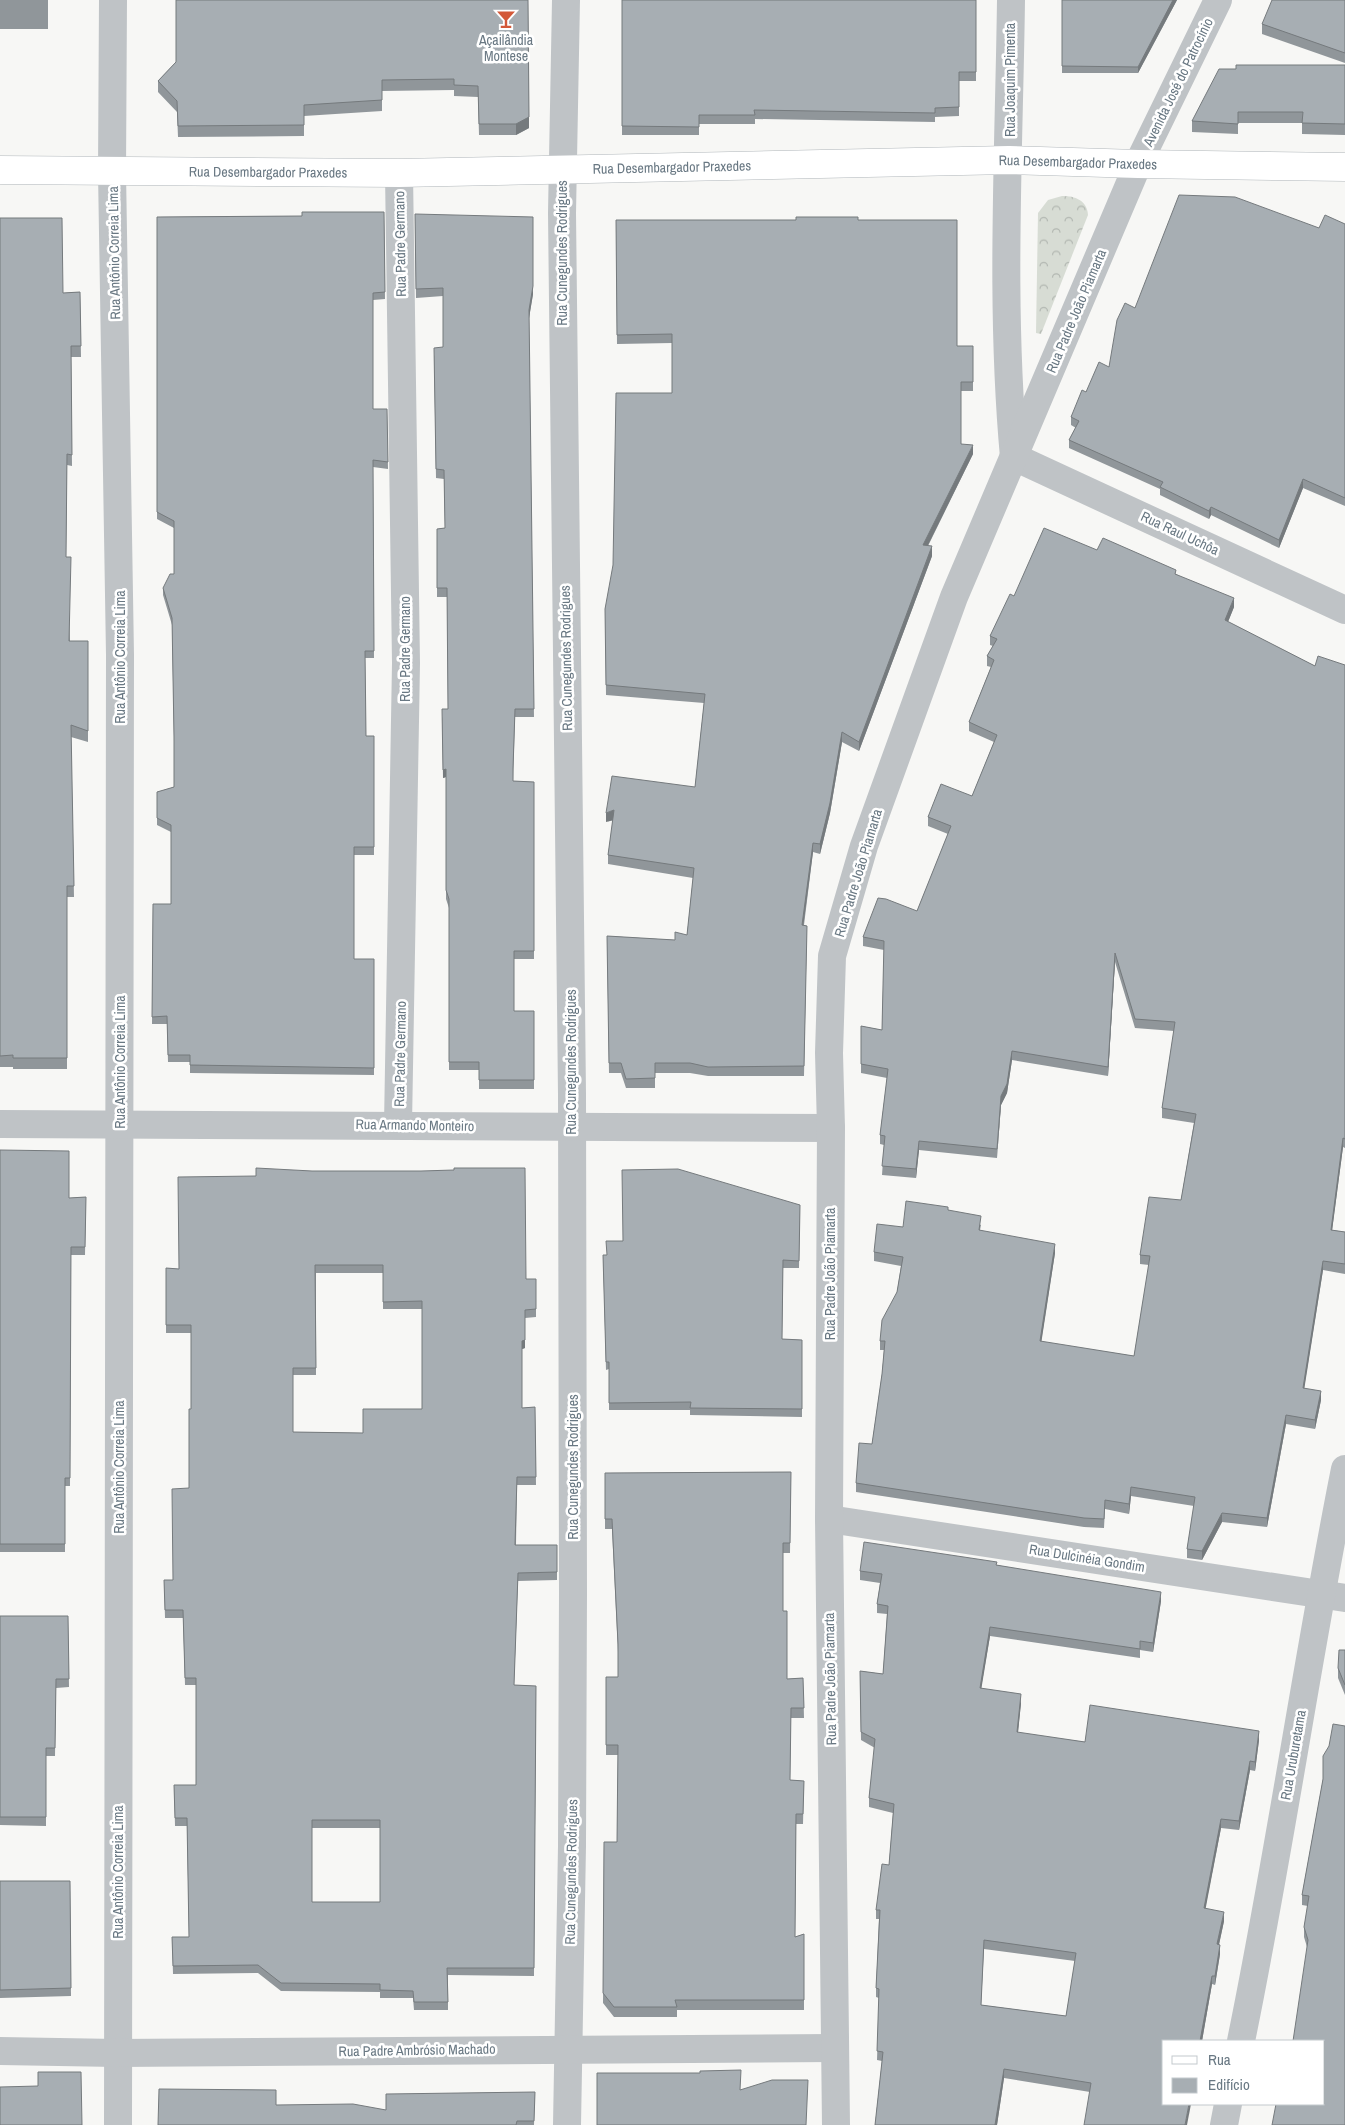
<svg xmlns="http://www.w3.org/2000/svg" width="1345" height="2125" font-family="'Archivo Narrow',sans-serif">
	<defs>
		<pattern id="forest-crowns" width="20" height="18" patternUnits="userSpaceOnUse" patternTransform="scale(1.25)"><rect width="20" height="18" fill="#d7dcd4"/><path d="M2 6a3 3 0 1 1 6 0M12 15a3 3 0 1 1 6 0" fill="none" stroke="#b2b7b1"/></pattern>
	</defs>
	<rect width="100%" height="100%" fill="#f7f7f5"/>
	<!-- forest -->
	<path fill="url(#forest-crowns)" d="M1062,196c13,0 25,4 26,19l-47,119 -5,-1 2,-120 10,-13z"/>
	<g fill="none" stroke-linecap="round" stroke-linejoin="round">
		<!-- secondary casing -->
		<g stroke="#b1b7bb" stroke-width="29">
			<g id="secondary">
				<path id="s1" d="M0,170l399,3 610,-13 129,4 207,3"/>
			</g>
		</g>
		<!-- street -->
		<g stroke="#bfc3c6" stroke-width="28">
			<path d="M113,0l-1,172 8,483 -2,1470"/>
			<path d="M566,0l-4,213 10,881 1,498 -1,254 -5,279"/>
			<path d="M1011,0c-2,153 -11,304 3,457l331,153"/>
			<path d="M0,1124l831,4"/>
			<path d="M398,1125l8,-462 -7,-490"/>
			<path d="M829,1519l516,79"/>
			<path d="M1241,2041c39,-190 66,-382 104,-572"/>
			<path d="M0,2051l117,2 717,-5"/>
			<path d="M836,2125l-7,-606 2,-391 -2,-75 3,-97 32,-110 90,-249 184,-433 80,-164"/>
			<path d="M1224,2125l4,-21"/>
		</g>
		<!-- secondary -->
		<use href="#secondary" stroke="#fff" stroke-width="28"/>
	</g>
	<!-- wall -->
	<g fill="#90969a" fill-rule="evenodd">
		<rect x="0" y="0" width="48" height="29"/>
		<path d="M528,0l1,128 -13,7h-37l-1,-38 -24,-1v-6l-72,1v20l-78,5v20l-126,1 -1,-25 -19,-20v-11l18,-19z"/>
		<path d="M622,0h354v81h-17v35l-24,1v5l-180,-3v5h-56v11h-77z"/>
		<path d="M1062,0h115l-39,73h-76z"/>
		<path d="M1345,0v63l-83,-29v-10z"/>
		<path d="M1345,65v70l-43,-1v-11h-64v11l-46,-2v-11l44,-52z"/>
		<path d="M384,212l1,87 -12,1v109h14l1,60 -15,-2 1,191h-9l1,78h8v119h-20v104h20v116l-184,-2v-11h-22l-1,-38h-15l1,-120h18v-72l-14,-7v-33l17,-5v-46l-2,-116 -9,-30v-7l11,-14v-46l-17,-9v-302l145,-1z"/>
		<path d="M415,214l118,80 -4,24 5,399h-19l-2,64 21,1v177h-20v52h20v78h-55v-19h-30v-162l-3,-9v-122l-3,1 -1,-60 6,-9 -1,-112h-10v-68l8,-1 -1,-49 -8,-1 -2,-122 9,-9v-51l-27,2z"/>
		<path d="M0,218l63,75 17,-1 1,65h-10l1,109 -5,-1 -1,92 4,84h18v101l-17,-5 3,160h-7v172h-54v-2h-13z"/>
		<path d="M616,220h242l99,126h16v45h-12v53l12,10 -45,92 4,10 -73,195 -17,-9 -12,71 -10,41 -7,-2 -9,73 3,1 -3,150h-96l-18,-3h-35v15h-29l-5,-15h-12l-2,-137 68,4 12,-5 6,-57 -85,-14v-9l5,-35 -7,2 89,-35 9,-84 -98,-8 -1,-86 67,-216v-50l-55,1z"/>
		<path d="M1345,224v282l-42,-18 -24,60 -68,-33 -2,4 -49,-24v-6l-91,-41v-8l7,-12 -5,-3v-8l15,-25 23,-25 26,-59 184,-80z"/>
		<path d="M1097,550l79,24 58,33 -6,15 87,44 30,-1v483l-2,-1 -11,83 13,2v42l-22,-4 -19,118 17,12 -6,29 -29,-5 -19,103 -45,-5 -20,38 -15,-2v-9l7,-43 -63,-10 -2,18 -24,-5 -1,19 -20,-1 -228,-35v-9l16,-39 10,-70 2,-24h-4v-9l17,-49 4,-26 -27,-5v-9l29,-25 45,-17 33,15 -1,5 75,23 -14,89 93,14 15,-91 -9,-1v-9l41,-55 13,-77 -32,-5v-10l12,-77 -39,-3 -20,-66 -7,114 -96,-16 -5,33 -6,12 -4,53 -78,-8 -3,28 -34,-3 2,-30 -4,-1v-9l7,-57 -26,-5v-47l21,4 2,-80 -21,-4v-9l54,-26 31,-77 -20,-8v-9l44,-21 22,-54 -25,-11v-9l22,-55 -4,-1v-10l6,-10 -3,-1v-9l24,-40z"/>
		<path d="M0,1150l69,48 17,-1 -1,58h-14l-1,231h-5v66h-65z"/>
		<path d="M256,1168l270,111h10v38l-11,1v30l-3,1v59l13,-1 1,78h-19l-1,60h41v35l-39,1 -4,104 22,1 -2,290 -86,-1v35h-34l-1,-12h-33v-6l-99,-1 -23,-18 -85,1 -1,-37h17l-2,-111h-12l-1,-41h22v-100h-11l-2,-67h-18l-1,-38h9l16,-92 2,-79v-76h-25v-65l13,1 77,-93zM316,1273h67v36h39v100l-59,24 -70,-1v-57h23zM312,1828h68v74h-68z"/>
		<path d="M800,1205l-1,63h-16l-1,71 20,1v77l-112,-2v-5h-81v-41l-3,1 -3,-115h4l15,-14z"/>
		<path d="M791,1472l-1,81h-7v58l4,68 16,-1 1,40h-13l-1,62 14,1 -1,43h-7l-1,113 9,-3v76h-127v7h-63l-11,-14 1,-161h13l1,-87h-12v-78h12v-25l-6,-123h-7v-56z"/>
		<path d="M997,1565l164,36 -8,51 -13,-2v8l-150,-22 -9,52 40,15 -3,30 67,9 174,-2 -4,31 -5,-1 -11,60 -18,-2 -16,81 19,12 -5,24 1,9 -5,31 -3,-1 -10,57h-38l-74,51 -86,-14 -7,47h-122l7,-64 -5,-1 2,-62 -3,-1v-9l3,-69h-3v-9l13,-45 4,-52 -24,-6v-9l6,-50 -14,-8 -1,-69 23,3 4,-60 -10,-1v-9l3,-21 -20,-3v-9zM984,1949l91,12 -9,55 -85,-11z"/>
		<path d="M0,1616h68l1,71 -13,1 -1,68h-9v70l-46,-1z"/>
		<path d="M1345,1650v45l-7,-17v-10z"/>
		<path d="M1329,1746l-5,358 -17,-157 -3,-10v-10l4,-21 -6,-1v-10z"/>
		<path d="M0,1881h70l1,115 -71,2z"/>
		<path d="M535,2092l-1,33h-376l118,-20 110,5z"/>
	</g>
	<!-- shaded-wall -->
	<g fill="#757a7d">
		<path d="M1173,0h4l-39,73v-6z"/>
		<path d="M529,117v11l-13,7v-11z"/>
		<path d="M533,286v8l-4,24v-8z"/>
		<path d="M973,445v9l-50,101v-10z"/>
		<path d="M1303,479v9l-24,60v-8z"/>
		<path d="M1211,507v8l-2,4v-8z"/>
		<path d="M932,546v10l-73,195v-9z"/>
		<path d="M1234,598v9l-9,22v-9z"/>
		<path d="M842,732v10l-12,71 -10,41v-10z"/>
		<path d="M446,769v8l-3,1v-8z"/>
		<path d="M614,810v10l-8,2v-9z"/>
		<path d="M813,843v9l-11,83v-10z"/>
		<path d="M1115,953v9l-7,114v-9z"/>
		<path d="M1012,1051v9l-5,33 -6,12 -4,53 4,-62z"/>
		<path d="M1343,1138v9l-12,92v-9z"/>
		<path d="M919,1141v9l-3,28v-9z"/>
		<path d="M1055,1244v9l-15,98v-10z"/>
		<path d="M1323,1261v9l-20,127v-9z"/>
		<path d="M525,1340v8l-3,1v-8z"/>
		<path d="M1321,1391v9l-6,29v-9z"/>
		<path d="M1286,1415v9l-19,103v-9z"/>
		<path d="M1131,1487v9l-2,18v-10z"/>
		<path d="M1222,1513v9l-20,38v-9z"/>
		<path d="M1161,1592v9l-8,51v-9z"/>
		<path d="M990,1627v9l-10,61v-9z"/>
		<path d="M1021,1694v9l-4,38v-9z"/>
		<path d="M1259,1731v9l-4,31v-9z"/>
		<path d="M1250,1761v9l-11,60v-9z"/>
		<path d="M1221,1819v9l-17,89v-9z"/>
		<path d="M1224,1912v9l-7,32v-9z"/>
		<path d="M1220,1945v9l-5,31v-9z"/>
		<path d="M1212,1976v8l-10,57h-2z"/>
		<path d="M1004,2069v9l-7,47h-2z"/>
		<path d="M1189,2104h2l-4,21h-2z"/>
	</g>
	<!-- building -->
	<g fill="#a7aeb3" stroke="#757a7d" fill-rule="evenodd">
		<path d="M176,0h352l1,117 -13,7h-37l-1,-38 -24,-1v-6l-72,1v20l-78,5v20l-126,1 -1,-25 -19,-20 18,-19z"/>
		<path d="M622,0h354v72h-17v35l-24,1v5l-181,-3 1,5h-56v12l-77,-1z"/>
		<path d="M1062,0h111l-35,67 -76,-1z"/>
		<path d="M1272,0h73v53l-83,-29z"/>
		<path d="M1236,65h109v59l-43,-1 1,-11h-65v12l-46,-3 27,-52h17z"/>
		<path d="M1179,195l56,2 84,31 6,-13 20,9v274l-42,-19 -24,61 -68,-33 -2,4 -49,-24 3,-5 -94,-42 10,-19 -8,-4 11,-27 4,2 13,-30 10,5 8,-47 8,-17 10,5z"/>
		<path d="M302,212h82l1,80 -12,1v116h14l1,53 -15,-2 1,191h-9l1,85h8v111h-20v112h20v109l-184,-3v-10h-22l-1,-39 -15,1 1,-113h18v-79l-14,-7v-26l17,-5v-51l-2,-118 -9,-30 7,-14h4v-53l-17,-9v-295l145,-1z"/>
		<path d="M415,214l118,3v69l-4,24 5,399h-19l-2,60v12l21,1v169h-20v60h20v69h-55v-18h-30v-163l-3,-9v-121l-3,1 -1,-61h6l-1,-121h-10v-59l8,-1 -1,-58 -8,-1 -2,-121 9,-1v-59l-27,1z"/>
		<path d="M796,217h62v3h99v126h16v36h-12v62l12,1 -50,100 9,1 -73,196 -17,-10 -12,71 -10,41 -7,-1 -11,82 5,1 -3,140 -96,1 -18,-4h-35v15l-29,1 -5,-16h-12l-2,-127 68,4v-8l12,3 7,-67 -86,-13 6,-45 -8,3 6,-37 83,11 10,-93 -99,-9 -1,-76 8,-44 3,-172h56v-59l-55,1 -1,-115h180z"/>
		<path d="M0,218h62l1,75 17,-1 1,54h-10l1,109 -5,-1 -1,103h5l-2,84h19v90l-17,-6 3,161h-7v172h-54v-3l-13,1z"/>
		<path d="M1044,528l53,22 6,-12 73,32 -1,4 59,24 -9,22 90,46 3,-10 27,9v474l-2,-1 -12,92 14,2v32l-22,-3 -20,127 18,3 -6,29 -29,-5 -19,103 -45,-5 -20,38 -15,-2 8,-52 -64,-10 -2,17 -24,-4 -1,19 -20,-1 -228,-35 3,-40 13,1 10,-70 3,-33h-5l2,-21 15,-28 6,-35 -29,-5 3,-28 26,3 3,-26 42,6v3l33,6 -2,14 76,14 -15,97 94,15 16,-100 -10,-1 9,-58 32,3 15,-86 -34,-6 13,-86 -40,-3 -20,-66 -7,114 -96,-16 -5,33 -6,12 -4,53 -78,-8 -3,28 -34,-3 3,-30 -5,-1 8,-66 -27,-5v-38l21,4 2,-89 -21,-4 15,-39 8,1 31,12 34,-85 -23,-9 13,-33 31,12 25,-61 -28,-13 25,-62 -7,-4 10,-17 -7,-3 20,-42 4,2z"/>
		<path d="M0,1150l69,1v47l17,-1 -1,50h-14l-1,231h-5v66h-65z"/>
		<path d="M256,1168l56,3h109l33,-1v-2h71l1,111h10v30l-11,1v30l-3,1v67l13,-1 1,70h-19l-2,68h42v27l-39,1 -4,112 22,1 -2,282h-87l1,34h-34l-1,-11 -33,-1v-6l-99,-1 -23,-18 -85,1 -1,-29h17l-2,-119h-12l-1,-33h22v-107h-11l-2,-68h-18l-1,-30h9l-1,-91 17,-1v-79h2v-84h-25v-57l13,1 -1,-92 78,-1zM315,1265h68v37l39,-1v108h-59v24l-70,-1v-64h23zM312,1820h68v82h-68z"/>
		<path d="M678,1169l122,36 -1,56 -16,-1 -1,79 20,1v69l-112,-1 1,-6 -82,1v-41h-3l-3,-107h4l-1,-14h17l-1,-71z"/>
		<path d="M791,1472l-1,71h-7v68h4v68l16,-1 1,30h-13l-1,72 14,1 -1,33h-7l-1,123 9,-3v66h-129l2,7h-63l-11,-14 1,-151h13l1,-97h-12v-68h12v-33l-6,-125h-7v-46z"/>
		<path d="M864,1542l133,20 -1,3 165,27 -8,51 -13,-2v8l-150,-22 -10,61 41,6 -4,38 68,10 5,-37 169,26 -4,31 -5,-1 -11,60 -18,-2 -17,89 20,4 -7,32 3,1 -5,31h-3l-12,65h-36v63h25l-4,21h-101l7,-42 -87,-14 -9,56h-120l8,-73 -6,-1 2,-62 -3,-1 4,-78h-4l6,-46 7,1 5,-61 -25,-6 6,-59 -14,-7 -1,-61 23,3 5,-68 -11,-2 5,-30 -22,-3zM984,1940l92,13 -10,63 -85,-11z"/>
		<path d="M0,1616h68l1,63h-13l-1,69h-9v69h-46z"/>
		<path d="M1339,1650h6v35l-7,-17z"/>
		<path d="M1333,1724l12,2v399h-73l4,-21h48v-63h-31l15,-101 -4,-13 5,-31 -7,-1 21,-116v-23l6,-10z"/>
		<path d="M0,1881h70l1,107 -71,2z"/>
		<path d="M741,2070l-1,20 32,-10h36l-2,45h-209v-52h103v-2z"/>
		<path d="M38,2072h43l1,53h-82v-38l38,-1z"/>
		<path d="M159,2089l117,1v15l77,-1 33,6v-16l149,-2 -1,29h-17l-1,4h-358z"/>
	</g>
	<!-- icons -->
	<defs>
		<g id="bar-bare" transform="scale(1.5)"><path d="M-6-5H6L.8 .8V4.5H3.5V6h-7V4.5H-.8V.8Z" fill="#d35939" stroke="#fff" stroke-width="2.5" paint-order="stroke"/></g>
	</defs>
	<g fill-rule="evenodd">
		<use href="#bar-bare" x="506" y="19"/>
	</g>
	<g text-anchor="middle" stroke-width="5" stroke-linejoin="round" paint-order="stroke">
		<!-- poi labels -->
		<g font-size="14" fill="#697883" stroke="#fff">
			<text x="506" y="45">Açailândia<tspan x="506" dy="16">Montese</tspan></text>
		</g>
		<!-- street labels -->
		<g font-size="14" fill="#697883" stroke="#fff">
			<text transform="translate(1010 80) rotate(-90)" y="5">Rua Joaquim Pimenta</text>
			<text transform="translate(1178 82) rotate(-64)" y="5">Avenida José do Patrocínio</text>
			<text dy="5" stroke="none"><textPath href="#s1" startOffset="1078">Rua Desembargador Praxedes</textPath></text>
			<text dy="5" stroke="none"><textPath href="#s1" startOffset="672">Rua Desembargador Praxedes</textPath></text>
			<text dy="5" stroke="none"><textPath href="#s1" startOffset="268">Rua Desembargador Praxedes</textPath></text>
			<text transform="translate(400 244) rotate(-91)" y="5">Rua Padre Germano</text>
			<text transform="translate(114 253) rotate(-91)" y="5">Rua Antônio Correia Lima</text>
			<text transform="translate(562 253) rotate(-90)" y="5">Rua Cunegundes Rodrigues</text>
			<text transform="translate(1076 311) rotate(-67)" y="5">Rua Padre João Piamarta</text>
			<text transform="translate(1180 533) rotate(25)" y="5">Rua Raul Uchôa</text>
			<text transform="translate(405 649) rotate(-90)" y="5">Rua Padre Germano</text>
			<text transform="translate(120 657) rotate(-90)" y="5">Rua Antônio Correia Lima</text>
			<text transform="translate(566 658) rotate(-91)" y="5">Rua Cunegundes Rodrigues</text>
			<text transform="translate(858 873) rotate(-73)" y="5">Rua Padre João Piamarta</text>
			<text transform="translate(400 1054) rotate(-89)" y="5">Rua Padre Germano</text>
			<text transform="translate(120 1062) rotate(-90)" y="5">Rua Antônio Correia Lima</text>
			<text transform="translate(571 1062) rotate(-90)" y="5">Rua Cunegundes Rodrigues</text>
			<text transform="translate(415 1125) rotate(1)" y="5">Rua Armando Monteiro</text>
			<text transform="translate(830 1274) rotate(-90)" y="5">Rua Padre João Piamarta</text>
			<text transform="translate(119 1467) rotate(-90)" y="5">Rua Antônio Correia Lima</text>
			<text transform="translate(573 1467) rotate(-90)" y="5">Rua Cunegundes Rodrigues</text>
			<text transform="translate(1087 1558) rotate(9)" y="5">Rua Dulcinéia Gondim</text>
			<text transform="translate(830 1679) rotate(-91)" y="5">Rua Padre João Piamarta</text>
			<text transform="translate(1293 1755) rotate(-80)" y="5">Rua Uruburetama</text>
			<text transform="translate(118 1872) rotate(-90)" y="5">Rua Antônio Correia Lima</text>
			<text transform="translate(571 1872) rotate(-89)" y="5">Rua Cunegundes Rodrigues</text>
			<text transform="translate(417 2050) rotate(-1)" y="5">Rua Padre Ambrósio Machado</text>
		</g>
	</g>
	<!-- legend -->
	<rect x="1162" y="2040" width="162" height="65" fill="#ffffff" stroke="#c3c9cd"/>
	<rect x="1172" y="2056" width="25" height="8" fill="#ffffff" stroke="#c3c9cd"/>
	<text x="1208" y="2065" font-size="15" fill="#697883">Rua</text>
	<rect x="1172" y="2078" width="25" height="15" fill="#a7aeb3" stroke="#c3c9cd"/>
	<text x="1208" y="2090" font-size="15" fill="#697883">Edifício</text>
</svg>
